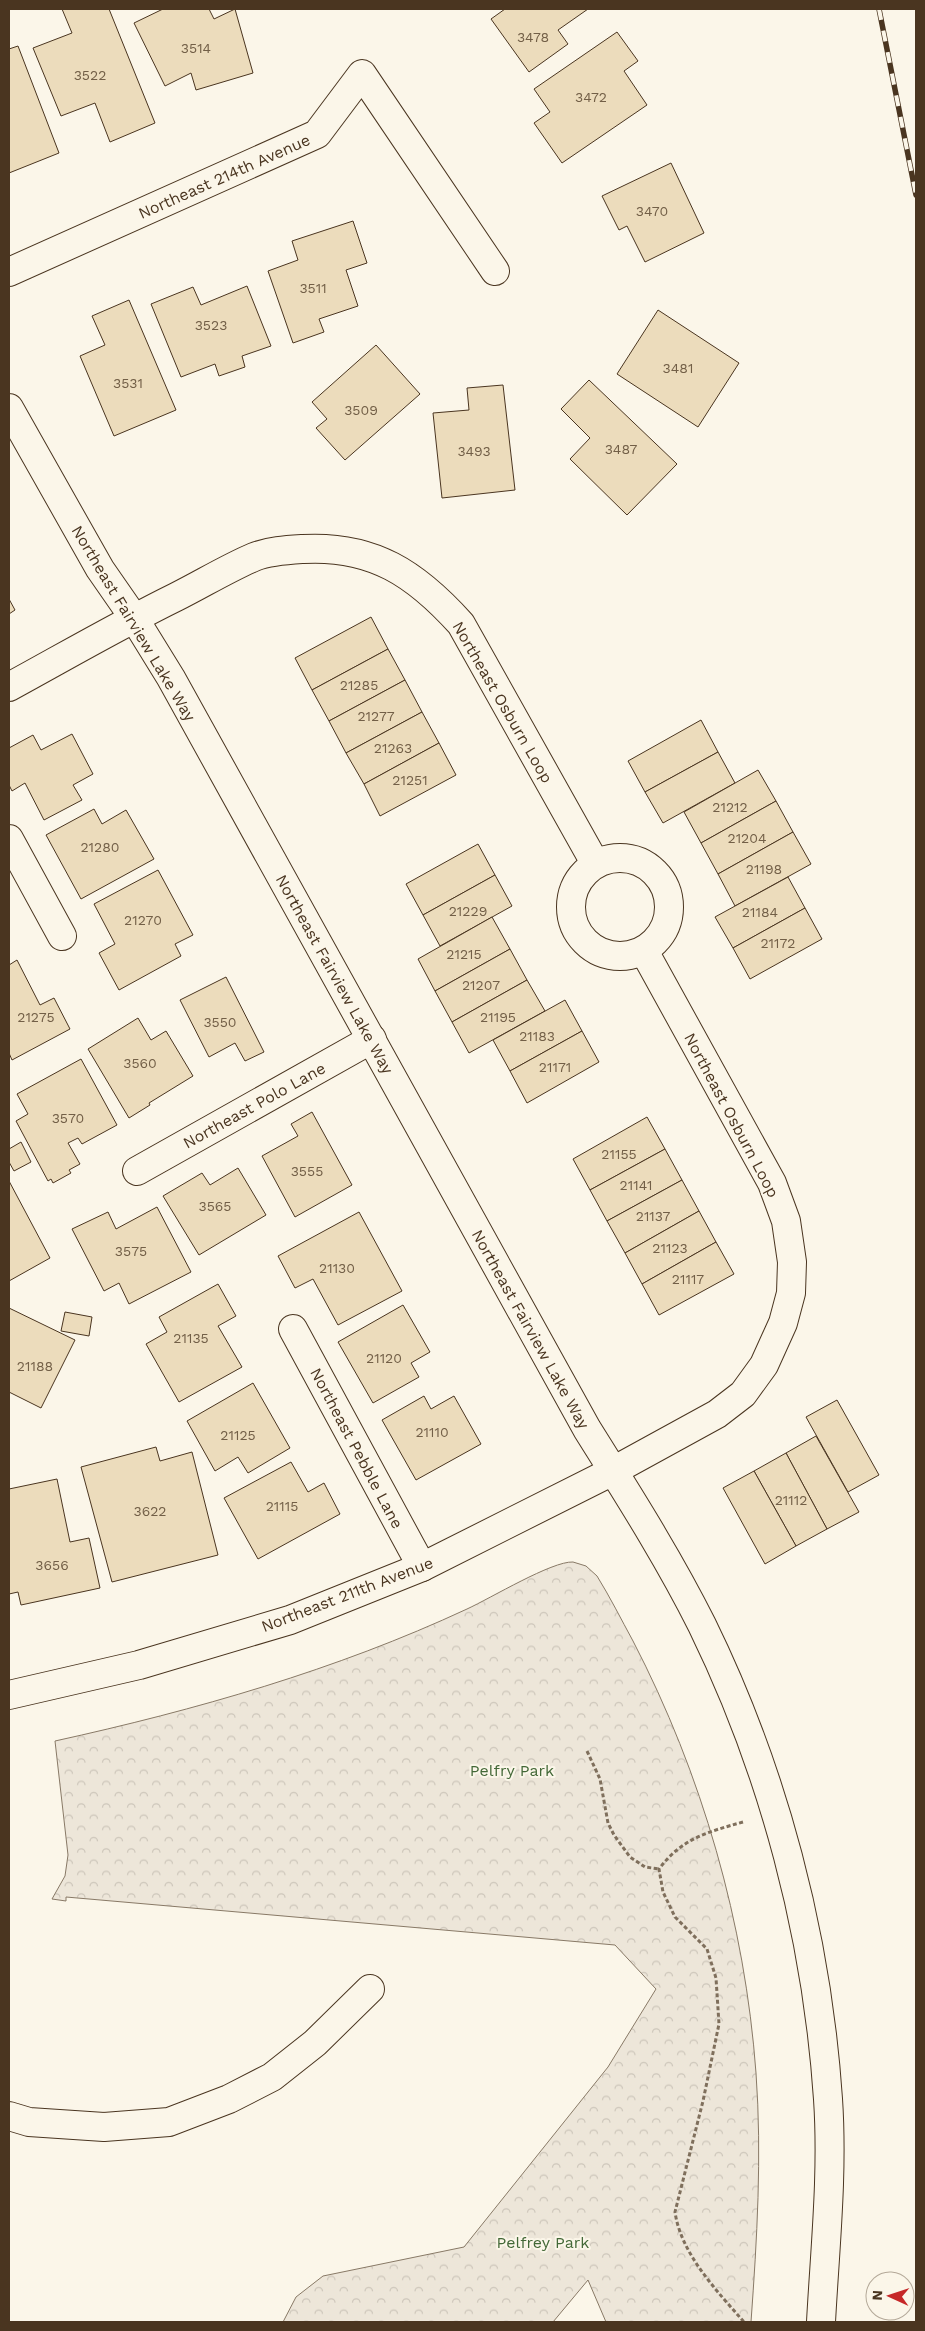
<svg xmlns="http://www.w3.org/2000/svg" width="925" height="2331" font-family="'Work Sans',sans-serif">
	<defs>
		<pattern id="forest-crowns" width="20" height="18" patternUnits="userSpaceOnUse" patternTransform="scale(1.25)"><rect width="20" height="18" fill="#ede6d9"/><path d="M2 6a3 3 0 1 1 6 0M12 15a3 3 0 1 1 6 0" fill="none" stroke="#cdc6ba"/></pattern>
	</defs>
	<rect width="100%" height="100%" fill="#fbf6e9"/>
	<!-- forest -->
	<path fill="url(#forest-crowns)" stroke="#887966" d="M573,1562l13,4 11,10c13,21 24,43 36,65 69,133 112,282 123,432 6,83 1,166 -5,249h-145l-18,-42 -35,42h-270l13,-25 27,-21 141,-29 144,-180 48,-78 -41,-44 -549,-48v4l-14,-2 13,-23 3,-21 -13,-114c141,-31 281,-71 412,-132 24,-11 85,-48 106,-47z"/>
	<!-- building -->
	<g fill="#ecdcbc" stroke="#4a3520">
		<path d="M62,9h47l46,114 -45,19 -15,-39 -34,13 -28,-68 39,-15z"/>
		<path d="M163,9h46l5,10 21,-10 18,64 -57,17 -5,-17 -26,13 -31,-63z"/>
		<path d="M505,9h83l-30,21 10,14 -39,28 -38,-53z"/>
		<path d="M617,32l21,29 -14,10 23,34 -85,58 -28,-40 16,-11 -16,-23z"/>
		<path d="M18,46l41,107 -50,20v-124z"/>
		<path d="M671,163l33,70 -59,29 -18,-36 -8,4 -17,-34z"/>
		<path d="M353,221l14,42 -21,7 12,36 -39,13 5,13 -31,11 -25,-72 30,-11 -6,-19z"/>
		<path d="M247,286l24,60 -29,10 3,11 -26,9 -4,-12 -34,13 -30,-73 42,-17 8,18z"/>
		<path d="M129,300l47,110 -62,26 -34,-80 25,-11 -13,-29z"/>
		<path d="M658,310l81,53 -41,64 -81,-53z"/>
		<path d="M376,345l44,49 -75,66 -29,-32 11,-9 -15,-17z"/>
		<path d="M589,380l88,84 -50,51 -57,-56 20,-21 -29,-29z"/>
		<path d="M503,385l12,105 -73,8 -9,-85 36,-3 -2,-22z"/>
		<path d="M9,599l6,11 -6,4z"/>
		<path d="M371,617l17,32 -76,41 -17,-32z"/>
		<path d="M388,649l17,31 -76,41 -17,-31z"/>
		<path d="M405,680l17,32 -76,41 -17,-32z"/>
		<path d="M422,712l17,31 -75,41 -18,-31z"/>
		<path d="M701,720l17,32 -73,40 -17,-31z"/>
		<path d="M72,734l21,40 -20,11 9,15 -38,20 -19,-37 -13,8 -3,-6v-37l24,-13 8,15z"/>
		<path d="M439,743l17,32 -76,41 -16,-32z"/>
		<path d="M718,752l17,31 -72,40 -18,-31z"/>
		<path d="M758,770l18,31 -75,42 -17,-31z"/>
		<path d="M776,801l17,31 -75,42 -17,-31z"/>
		<path d="M94,809l8,15 24,-14 28,49 -73,40 -35,-64z"/>
		<path d="M793,832l18,32 -76,42 -17,-32z"/>
		<path d="M478,844l17,31 -72,40 -17,-31z"/>
		<path d="M158,870l35,65 -18,9 6,12 -62,34 -20,-37 16,-9 -21,-40z"/>
		<path d="M495,875l17,31 -72,40 -17,-31z"/>
		<path d="M788,877l17,31 -72,40 -18,-31z"/>
		<path d="M805,908l17,31 -72,40 -17,-31z"/>
		<path d="M492,917l18,32 -75,42 -17,-32z"/>
		<path d="M510,949l17,31 -75,42 -17,-31z"/>
		<path d="M17,960l23,45 14,-7 16,31 -58,31 -3,-7v-88z"/>
		<path d="M226,977l38,75 -19,9 -10,-18 -26,14 -29,-57z"/>
		<path d="M527,980l18,31 -76,42 -17,-31z"/>
		<path d="M565,1000l17,31 -72,40 -17,-31z"/>
		<path d="M138,1018l13,22 15,-9 27,45 -44,27 1,2 -21,13 -41,-69z"/>
		<path d="M582,1031l17,31 -72,41 -17,-32z"/>
		<path d="M81,1059l36,66 -35,19 -4,-6 -10,5 12,21 -11,6 2,3 -18,10 -2,-4 -3,2 -32,-60 12,-7 -11,-20z"/>
		<path d="M312,1112l40,73 -57,32 -33,-61 36,-20 -7,-12z"/>
		<path d="M647,1117l18,32 -75,41 -17,-31z"/>
		<path d="M21,1142l10,20 -17,9 -5,-9v-13z"/>
		<path d="M665,1149l17,31 -75,41 -17,-31z"/>
		<path d="M238,1168l28,47 -67,40 -36,-59 39,-23 8,12z"/>
		<path d="M682,1180l17,31 -74,42 -18,-32z"/>
		<path d="M9,1181l41,77 -41,23z"/>
		<path d="M157,1207l34,65 -62,32 -10,-21 -15,8 -32,-62 36,-17 8,17z"/>
		<path d="M699,1211l17,31 -74,42 -17,-31z"/>
		<path d="M359,1212l43,79 -64,34 -25,-46 -18,9 -17,-32z"/>
		<path d="M716,1242l18,32 -75,41 -17,-31z"/>
		<path d="M218,1284l18,32 -18,10 24,41 -63,35 -33,-58 21,-12 -8,-15z"/>
		<path d="M403,1305l27,47 -19,11 8,14 -46,26 -35,-61z"/>
		<path d="M9,1308l66,32 -34,68 -32,-16z"/>
		<path d="M65,1312l27,5 -3,19 -28,-5z"/>
		<path d="M253,1383l37,65 -42,25 -10,-16 -23,14 -28,-50z"/>
		<path d="M424,1396l7,13 23,-13 27,48 -65,36 -34,-60z"/>
		<path d="M837,1400l42,75 -31,17 -42,-75z"/>
		<path d="M816,1436l43,76 -32,17 -41,-76z"/>
		<path d="M156,1447l4,14 32,-9 26,103 -106,27 -31,-115z"/>
		<path d="M786,1453l41,76 -31,17 -42,-75z"/>
		<path d="M291,1462l17,30 16,-9 16,31 -82,45 -34,-61z"/>
		<path d="M754,1471l42,75 -31,18 -42,-76z"/>
		<path d="M57,1479l13,63 19,-4 11,50 -79,17 -3,-13 -9,2v-105z"/>
	</g>
	<g fill="none" stroke-linecap="round" stroke-linejoin="round">
		<!-- minor casing -->
		<g stroke="#4a3520" stroke-width="30">
			<g id="minor">
				<path d="M9,272l308,-138 45,-60 133,197"/>
				<path d="M9,687c55,-30 110,-62 167,-90 26,-13 52,-29 78,-40 15,-6 33,-7 49,-8 70,-4 113,25 158,75l134,239"/>
				<path d="M9,839l53,97"/>
				<circle cx="620" cy="907" r="49"/>
				<path d="M137,1171l235,-132"/>
				<path d="M293,1329l129,238"/>
				<path d="M9,1695l130,-30 151,-45 132,-53 191,-96 104,-57 26,-20 21,-29 19,-42 8,-30 1,-31 -6,-41 -14,-38 -128,-232"/>
				<path d="M9,2116l20,6 75,5 65,-5 60,-23 43,-22 43,-34 55,-54"/>
			</g>
		</g>
		<!-- tertiary casing -->
		<g stroke="#4a3520" stroke-width="30">
			<path id="tertiary" d="M9,408l91,161 34,49 37,60 416,751c40,64 81,128 115,196 72,147 115,311 126,474 5,74 -3,149 -7,223"/>
		</g>
		<!-- path -->
		<g stroke="#7f6f5c" stroke-width="3" stroke-dasharray="4 2.5" stroke-linecap="butt">
			<path d="M587,1751l13,28 8,44 6,12 16,22 15,10 14,2"/>
			<path d="M743,1822c-35,10 -61,16 -84,47l4,23 12,25 32,32 9,29 3,46 -16,77 -28,111c6,42 42,79 69,110"/>
		</g>
		<!-- minor -->
		<use href="#minor" stroke="#fbf6e9" stroke-width="28"/>
		<!-- tertiary -->
		<use href="#tertiary" stroke="#fbf6e9" stroke-width="28"/>
		<!-- rail casing -->
		<g stroke="#4a3520" stroke-width="5.5">
			<path id="rail" d="M879,9l37,186"/>
		</g>
		<!-- rail -->
		<use href="#rail" stroke="#fbf6e9" stroke-width="4" stroke-dasharray="11" stroke-linecap="butt"/>
	</g>
	<g text-anchor="middle" stroke-width="4" stroke-linejoin="round" paint-order="stroke">
		<!-- number labels -->
		<g font-size="14" fill="#725f47">
			<text x="533" y="42">3478</text>
			<text x="196" y="53">3514</text>
			<text x="90" y="80">3522</text>
			<text x="591" y="102">3472</text>
			<text x="652" y="216">3470</text>
			<text x="313" y="293">3511</text>
			<text x="211" y="330">3523</text>
			<text x="678" y="373">3481</text>
			<text x="128" y="388">3531</text>
			<text x="361" y="415">3509</text>
			<text x="621" y="454">3487</text>
			<text x="474" y="456">3493</text>
			<text x="359" y="690">21285</text>
			<text x="376" y="721">21277</text>
			<text x="393" y="753">21263</text>
			<text x="410" y="785">21251</text>
			<text x="730" y="812">21212</text>
			<text x="747" y="843">21204</text>
			<text x="100" y="852">21280</text>
			<text x="764" y="874">21198</text>
			<text x="468" y="916">21229</text>
			<text x="760" y="917">21184</text>
			<text x="143" y="925">21270</text>
			<text x="778" y="948">21172</text>
			<text x="464" y="959">21215</text>
			<text x="481" y="990">21207</text>
			<text x="36" y="1022">21275</text>
			<text x="498" y="1022">21195</text>
			<text x="220" y="1027">3550</text>
			<text x="537" y="1041">21183</text>
			<text x="140" y="1068">3560</text>
			<text x="555" y="1072">21171</text>
			<text x="68" y="1123">3570</text>
			<text x="619" y="1159">21155</text>
			<text x="307" y="1176">3555</text>
			<text x="636" y="1190">21141</text>
			<text x="215" y="1211">3565</text>
			<text x="653" y="1221">21137</text>
			<text x="670" y="1253">21123</text>
			<text x="131" y="1256">3575</text>
			<text x="337" y="1273">21130</text>
			<text x="688" y="1284">21117</text>
			<text x="191" y="1343">21135</text>
			<text x="384" y="1363">21120</text>
			<text x="35" y="1371">21188</text>
			<text x="432" y="1437">21110</text>
			<text x="238" y="1440">21125</text>
			<text x="791" y="1505">21112</text>
			<text x="282" y="1511">21115</text>
			<text x="150" y="1516">3622</text>
			<text x="52" y="1570">3656</text>
		</g>
		<!-- street labels -->
		<g font-size="16" fill="#4a3520" stroke="#fbf6e9">
			<text transform="translate(224 176) rotate(-24)" y="6">Northeast 214th Avenue</text>
			<text transform="translate(134 623) rotate(59)" y="6">Northeast Fairview Lake Way</text>
			<text transform="translate(503 702) rotate(60)" y="6">Northeast Osburn Loop</text>
			<text transform="translate(335 974) rotate(61)" y="6">Northeast Fairview Lake Way</text>
			<text transform="translate(254 1105) rotate(-29)" y="6">Northeast Polo Lane</text>
			<text transform="translate(732 1115) rotate(62)" y="6">Northeast Osburn Loop</text>
			<text transform="translate(531 1329) rotate(61)" y="6">Northeast Fairview Lake Way</text>
			<text transform="translate(357 1448) rotate(62)" y="6">Northeast Pebble Lane</text>
			<text transform="translate(347 1594) rotate(-21)" y="6">Northeast 211th Avenue</text>
		</g>
		<!-- park labels -->
		<g font-size="16" fill="#436837" stroke="#fbf6e9">
			<text x="512" y="1776">Pelfry Park</text>
			<text x="543" y="2248">Pelfrey Park</text>
		</g>
	</g>
	<!-- border -->
	<rect width="925" height="2331" fill="none" stroke="#4a3520" stroke-width="20"/>
	<!-- north arrow -->
	<g transform="translate(890 2296) rotate(273)"><circle r="24" fill="#fbf6e9" stroke="#b4a999"/>
	<path d="M0-4L9 19L0 12L-9 19Z" fill="#c62828"/>
	<text y="-8" font-size="14" font-weight="bold" text-anchor="middle" fill="#4a3520">N</text>
	</g>
</svg>
